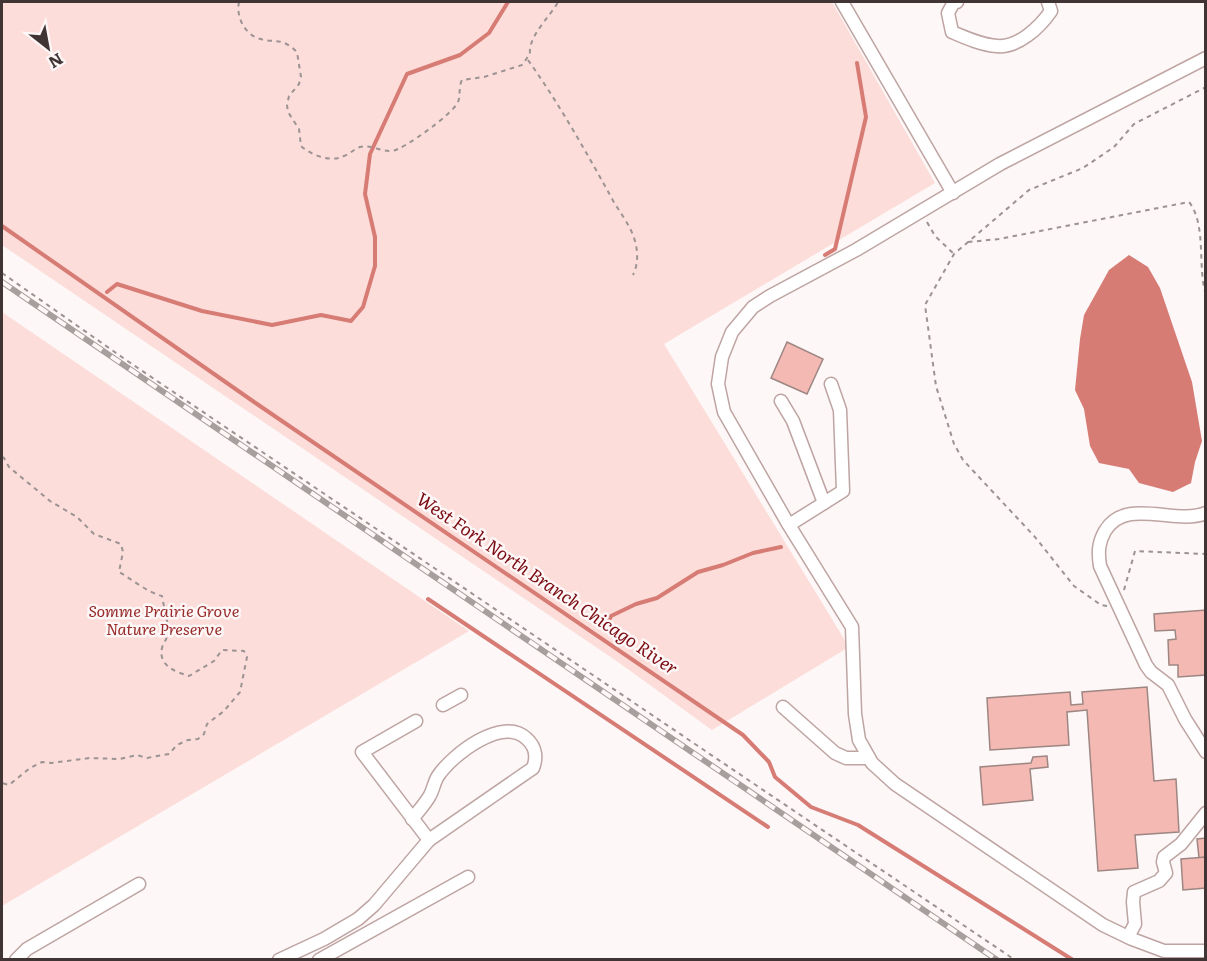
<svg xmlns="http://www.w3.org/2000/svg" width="1207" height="961" font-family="Literata,serif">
	<rect width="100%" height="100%" fill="#fdf7f7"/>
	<!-- green -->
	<g fill="#fcddd9">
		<path d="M2,2h830l103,181 -271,161 185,303 -137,83 -94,-68 -616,-417z"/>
		<path d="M2,312l467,319 -467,275z"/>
	</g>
	<!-- water -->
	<path fill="#d77c75" d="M1129,255l19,12 12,21 32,94 10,59 -7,21 -4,21 -18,9 -34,-9 -10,-14 -30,-6 -9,-17 -6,-37 -9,-19 5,-51 4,-24 25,-45z"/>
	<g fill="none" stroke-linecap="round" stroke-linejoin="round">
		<!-- stream -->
		<g stroke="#d77c75" stroke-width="4">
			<path d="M2,226l255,178 486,331 26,27 6,15 36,30 47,18 215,135"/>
			<path d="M825,255l10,-6 31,-132 -9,-54"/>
			<path d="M107,292l10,-8 85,27 70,14 49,-10 30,6 12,-14 12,-41v-29l-10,-43 5,-40 37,-80 53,-19 29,-22 19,-31"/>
			<path d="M428,599l340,228"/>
			<path d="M606,627l5,-11 25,-12 21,-6 41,-26 25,-7 30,-12 28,-6"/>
		</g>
	</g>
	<!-- building -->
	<g fill="#f4b9b3" stroke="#9e8683" stroke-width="1.5">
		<path d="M787,342l36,17 -16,35 -36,-16z"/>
		<path d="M1206,610v65l-28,2v-12h-9l-1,-25 8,-1 -1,-9 -20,1 -1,-17z"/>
		<path d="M1147,687l7,94 22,-2 3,53 -44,3 3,33 -40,3 -11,-161 -20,2 2,33 -79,5 -3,-52 83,-6 1,13 12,-1 -1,-12z"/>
		<path d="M1047,756l1,11 -18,2 3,31 -50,5 -3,-38 51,-4 2,-6z"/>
		<path d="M1206,838v19l-7,1 -2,-19z"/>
		<path d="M1206,857v31l-23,2 -2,-31z"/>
	</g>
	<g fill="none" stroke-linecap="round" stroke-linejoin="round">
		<!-- minor casing -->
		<g stroke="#bea4a2" stroke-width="15">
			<g id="minor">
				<path d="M842,2l111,191"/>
				<path d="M957,2h-3l-6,11 4,19c14,6 30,13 45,14 21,2 43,-19 54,-35l-3,-9"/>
				<path d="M1206,58l-206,106 -144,86 -86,46 -17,11 -21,25 -10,25 -4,27 6,28 63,110 65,105 3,87 4,26 13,23 23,21 208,141 29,14 32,12h42"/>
				<path d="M781,401l12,20 31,82 -35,22"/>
				<path d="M824,503l19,-12 -3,-81 -9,-26"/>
				<path d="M1206,513c-31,13 -80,-17 -101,18 -7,12 -7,22 -5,35l46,99 5,7 17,13 17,34 21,33"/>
				<path d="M443,705l18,-10"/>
				<path d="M783,707l52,46 11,5h23"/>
				<path d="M412,819c6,-7 12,-14 17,-22 4,-6 5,-15 9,-21 14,-21 65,-61 89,-37 9,8 10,19 6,29l-104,72"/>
				<path d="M1128,937l7,-13 -2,-22 1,-10 25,-11 7,-8 -3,-11 1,-5 17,-13 25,-31"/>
				<path d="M16,960l11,-11 112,-65"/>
				<path d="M279,960l45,-21 34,-20 16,-14 55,-65 -67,-88 54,-31"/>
				<path d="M319,960l149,-83"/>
			</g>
		</g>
		<!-- path -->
		<g stroke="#9c9393" stroke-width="2" stroke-dasharray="4.5 4.5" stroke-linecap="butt">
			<path d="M239,2c-3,13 4,30 18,36 17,6 24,-2 40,14l4,25 -2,7 -10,12 -2,9 1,7 11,17 2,17c10,9 30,17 43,10 6,-2 10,-7 16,-9 11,-3 21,5 32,4 11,-1 62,-38 66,-49 3,-7 0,-14 4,-22l22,-3 38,-12 8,-11c-2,-18 20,-37 28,-52"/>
			<path d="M528,60c30,42 57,90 82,135 7,14 17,25 23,40 5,13 6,28 0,40"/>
			<path d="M927,222l8,14 19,18"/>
			<path d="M968,242l31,-3 190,-37c18,23 8,65 17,93"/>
			<path d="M2,273l127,89 886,598"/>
			<path d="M2,457l2,1 5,9 41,34 27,16 17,17 27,10 2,8 -4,20c14,8 28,20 43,24 2,13 7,25 5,39 0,5 -4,8 -5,13 -4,18 14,24 27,28l25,-15 8,-11 22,1 3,6 -7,35 -16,19 -17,13 -3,10 -6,5 -10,1 -11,5 -8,9 -12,2 -10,2 -10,-3 -17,4 -30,-1 -39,5 -9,-1 -12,6 -21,17 -7,-2"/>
			<path d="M1124,590l11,-39 71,3"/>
			<path d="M1107,606l-6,-1 -27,-19 -39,-49 -72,-77 -9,-16 -18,-58 -11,-81 29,-51 75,-64 54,-22 31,-21 20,-23 72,-37"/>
		</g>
		<!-- minor -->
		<use href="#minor" stroke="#fff" stroke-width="12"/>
		<!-- rail casing -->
		<g stroke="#a79f9e" stroke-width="6">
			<path id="rail" d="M2,282l995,678"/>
		</g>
		<!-- rail -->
		<use href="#rail" stroke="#fdf7f7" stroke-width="4" stroke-dasharray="11" stroke-linecap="butt"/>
	</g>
	<g text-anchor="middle" stroke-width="5" stroke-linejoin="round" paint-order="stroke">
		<!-- park labels -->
		<g font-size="16" font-style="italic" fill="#982c2b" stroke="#fdf7f7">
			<text x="164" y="617">Somme Prairie Grove<tspan x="164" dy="18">Nature Preserve</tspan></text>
		</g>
		<!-- water labels -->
		<g font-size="18" font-style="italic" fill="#7b0a12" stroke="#fdf7f7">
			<text transform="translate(547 584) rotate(34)" y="6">West Fork North Branch Chicago River</text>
		</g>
	</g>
	<!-- border -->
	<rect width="1207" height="961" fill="none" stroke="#403534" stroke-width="6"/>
	<!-- north arrow -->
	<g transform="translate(48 48) rotate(149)" stroke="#fdf7f7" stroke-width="4.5" paint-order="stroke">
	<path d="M0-4.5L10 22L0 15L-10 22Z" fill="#403534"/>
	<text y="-9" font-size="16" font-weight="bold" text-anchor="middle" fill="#403534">N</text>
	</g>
</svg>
